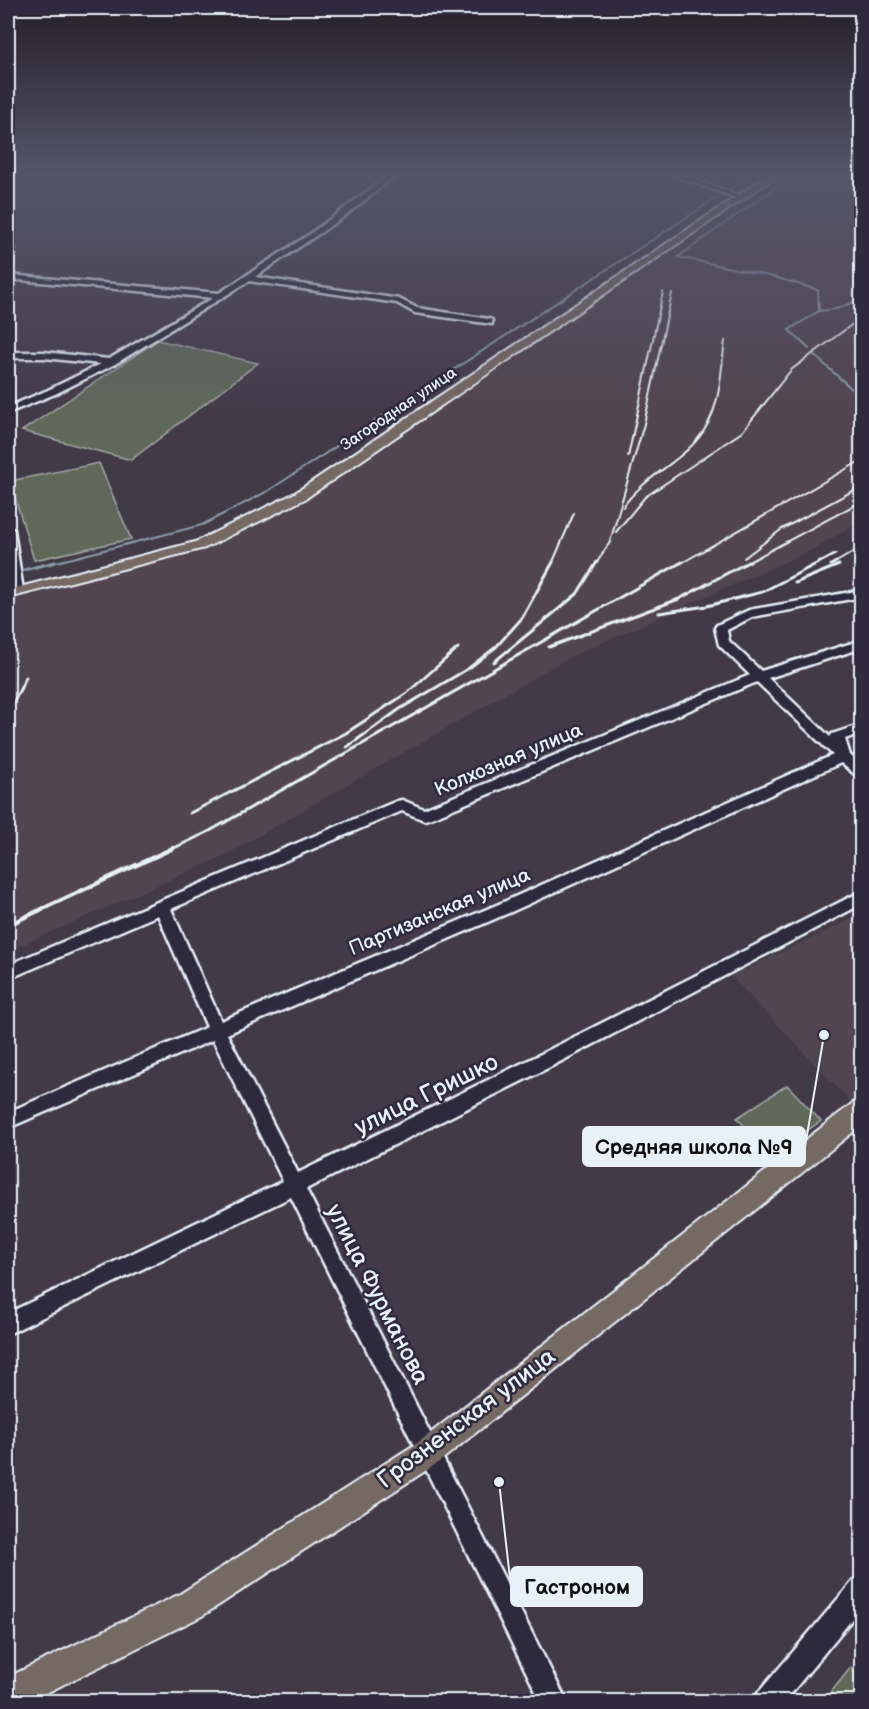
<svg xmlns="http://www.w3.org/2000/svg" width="869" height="1709" font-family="'Balsamiq Sans',sans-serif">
	<rect width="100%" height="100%" fill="#433a48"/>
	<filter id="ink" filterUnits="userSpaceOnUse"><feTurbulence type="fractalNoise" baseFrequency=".0167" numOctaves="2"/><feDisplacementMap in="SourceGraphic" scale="12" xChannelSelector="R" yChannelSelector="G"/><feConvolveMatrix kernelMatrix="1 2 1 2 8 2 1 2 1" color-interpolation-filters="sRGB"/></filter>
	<g filter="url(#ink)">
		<!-- built -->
		<g fill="#51454f">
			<path d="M771,176h90v344l-47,29 -242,107 -348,200 -216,95v-353l190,-46 104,-50 103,-75z"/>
			<path d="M861,915v178l-11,8 -119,-125z"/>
		</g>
		<!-- green -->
		<g fill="#60675a" stroke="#a4aca9" stroke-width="1.5">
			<path d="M158,340l100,23 -127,97 -109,-29z"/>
			<path d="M99,463l32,76 -97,21 -24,-79z"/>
			<path d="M787,1085l34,36 -50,34 -34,-37z"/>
			<path d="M851,1667l10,16v13l-5,5h-32z"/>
		</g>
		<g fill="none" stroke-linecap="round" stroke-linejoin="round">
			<!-- stream-far1 -->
			<g stroke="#8b9cab" stroke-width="2">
				<path d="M776,187l-98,70 96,20 44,13 1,21 -30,19 20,19"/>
				<path d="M819,311l17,-2 26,-10"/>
				<path d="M814,355l48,43"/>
				<path d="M49,564l153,-39 66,-34 482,-315"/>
			</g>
			<!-- stream -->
			<path stroke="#8b9cab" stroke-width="3" d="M8,574l47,-12"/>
			<!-- minor casing -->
			<g stroke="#e8f1f8" stroke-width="5">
				<g id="minor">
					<path d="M388,176h7l-53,42 -87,59 144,22 18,9 72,11 3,1v4l-77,-11 -18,-10 -148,-22 -134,83 -60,30 -47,19v-6l40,-17 53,-26 -57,-6h-36v-6h36l65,7 104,-61 -205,-19v-4l211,18 91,-59z"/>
					<path d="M675,176h10l60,22 -5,1z"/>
					<path d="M11,247l4,2 -4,10h-3v-10z"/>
					<path d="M8,527l6,3 9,61 -6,4 -6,-4 -3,-26z"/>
					<path d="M862,590v7l-110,20 -25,13 2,11 32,30 101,-31v8l-94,30 62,59 2,-3 30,-10v9l-17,6 5,16 12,11v14l-21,-17 -330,149 -284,122 71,139 239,-117 325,-165v13l-312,163 -244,122 261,513h-26l-250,-505 -283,137v-21l275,-132 -70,-141 -205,88v-16l199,-85 -49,-112 -150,64v-14l389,-164 5,-1 22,9 326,-134 -31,-30 -4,-17 2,-3 32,-15zM757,682l76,73 -334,149 -278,117 -50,-112 231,-98 22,9 5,-1z"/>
					<path d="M862,1576v31l-78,95h-29l3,-9 96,-113z"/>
				</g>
			</g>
			<!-- major casing -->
			<g stroke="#e8f1f8" stroke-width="4">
				<g id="major">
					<path d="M767,176h10l-472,323 -100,49 -197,50v-8l187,-48 100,-49z"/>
					<path d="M862,1099v26l-423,337 -237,154 -174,86h-20v-25l172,-83 239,-152 435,-340z"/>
				</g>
			</g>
			<!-- minor -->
			<use href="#minor" fill="#2f2a3d" fill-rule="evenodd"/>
			<!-- major -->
			<use href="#major" fill="#756964" fill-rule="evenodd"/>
			<!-- rail-far2 -->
			<g stroke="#e8f1f8" stroke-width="2">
				<path d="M628,457l35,-165"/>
				<path d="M623,507c22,-33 64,-46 83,-80 15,-25 15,-58 19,-86"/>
				<path d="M616,532l29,-35 97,-65 49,-62 71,-53"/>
				<path d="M744,558l38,-29 80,-43"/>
				<path d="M552,564l22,-51"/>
				<path d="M596,564l14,-22 34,-118 28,-131"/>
				<path d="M680,564l182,-104"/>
				<path d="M745,564l117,-63"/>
				<path d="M817,564l19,-10"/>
				<path d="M833,564l29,-17"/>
			</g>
			<!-- rail-far1 -->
			<g stroke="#e8f1f8" stroke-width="3">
				<path d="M831,565l5,-3"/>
				<path d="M795,583l44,-18"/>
				<path d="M659,613l48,-7 55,-14 58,-30"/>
				<path d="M549,647l130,-48 69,-37"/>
				<path d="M494,662l83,-68 20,-32"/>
				<path d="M8,714l18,-37"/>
				<path d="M347,747l53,-38 69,-41 27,-21 26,-29 31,-56"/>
				<path d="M190,813l156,-80 61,-40 51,-45"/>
				<path d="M170,850l38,-18 474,-270"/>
			</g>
			<!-- rail -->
			<path stroke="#e8f1f8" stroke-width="4.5" d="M8,925l165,-77"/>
		</g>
	</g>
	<!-- sky -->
	<linearGradient id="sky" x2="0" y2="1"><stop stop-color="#252028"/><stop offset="0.42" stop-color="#55556a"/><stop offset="1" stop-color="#55556a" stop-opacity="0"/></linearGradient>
	<rect width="869" height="415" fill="url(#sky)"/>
	<g text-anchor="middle" stroke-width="5" stroke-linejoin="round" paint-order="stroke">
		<!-- far-street labels -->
		<g font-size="16" fill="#e8f1f8" stroke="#2f2a3d">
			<text transform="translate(398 408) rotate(-34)" y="6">Загородная улица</text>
		</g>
		<!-- street labels -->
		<g font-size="20" fill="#e8f1f8" stroke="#2f2a3d">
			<text transform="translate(508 759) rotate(-23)" y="7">Колхозная улица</text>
			<text transform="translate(439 911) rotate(-23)" y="7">Партизанская улица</text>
		</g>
		<!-- near-street labels -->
		<g font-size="24" fill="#e8f1f8" stroke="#2f2a3d">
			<text transform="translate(426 1094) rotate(-26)" y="8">улица Гришко</text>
			<text transform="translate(378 1294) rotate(63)" y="8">улица Фурманова</text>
			<text transform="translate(466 1418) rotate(-37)" y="8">Грозненская улица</text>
		</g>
	</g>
	<!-- callouts -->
	<path fill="none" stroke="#e8f1f8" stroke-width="2" d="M824 1035L805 1147M499 1482L511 1587"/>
	<g fill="#e8f1f8" stroke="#2f2a3d" stroke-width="2">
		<circle cx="824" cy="1035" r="6"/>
		<circle cx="499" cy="1482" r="6"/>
	</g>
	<g fill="#e8f1f8" stroke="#e8f1f8" stroke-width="2">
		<rect x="583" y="1127" width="222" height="39" rx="6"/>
		<rect x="511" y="1567" width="131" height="39" rx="6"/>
	</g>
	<g font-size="21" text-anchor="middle" font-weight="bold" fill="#111">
		<text x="694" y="1154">Средняя школа №9</text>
		<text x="577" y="1594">Гастроном</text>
	</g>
	<!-- margin -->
	<rect width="869" height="1709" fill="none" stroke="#2f2a3d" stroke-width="30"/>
	<rect x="15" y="15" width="839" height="1679" fill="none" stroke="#e8f1f8" stroke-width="2" filter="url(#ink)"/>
</svg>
